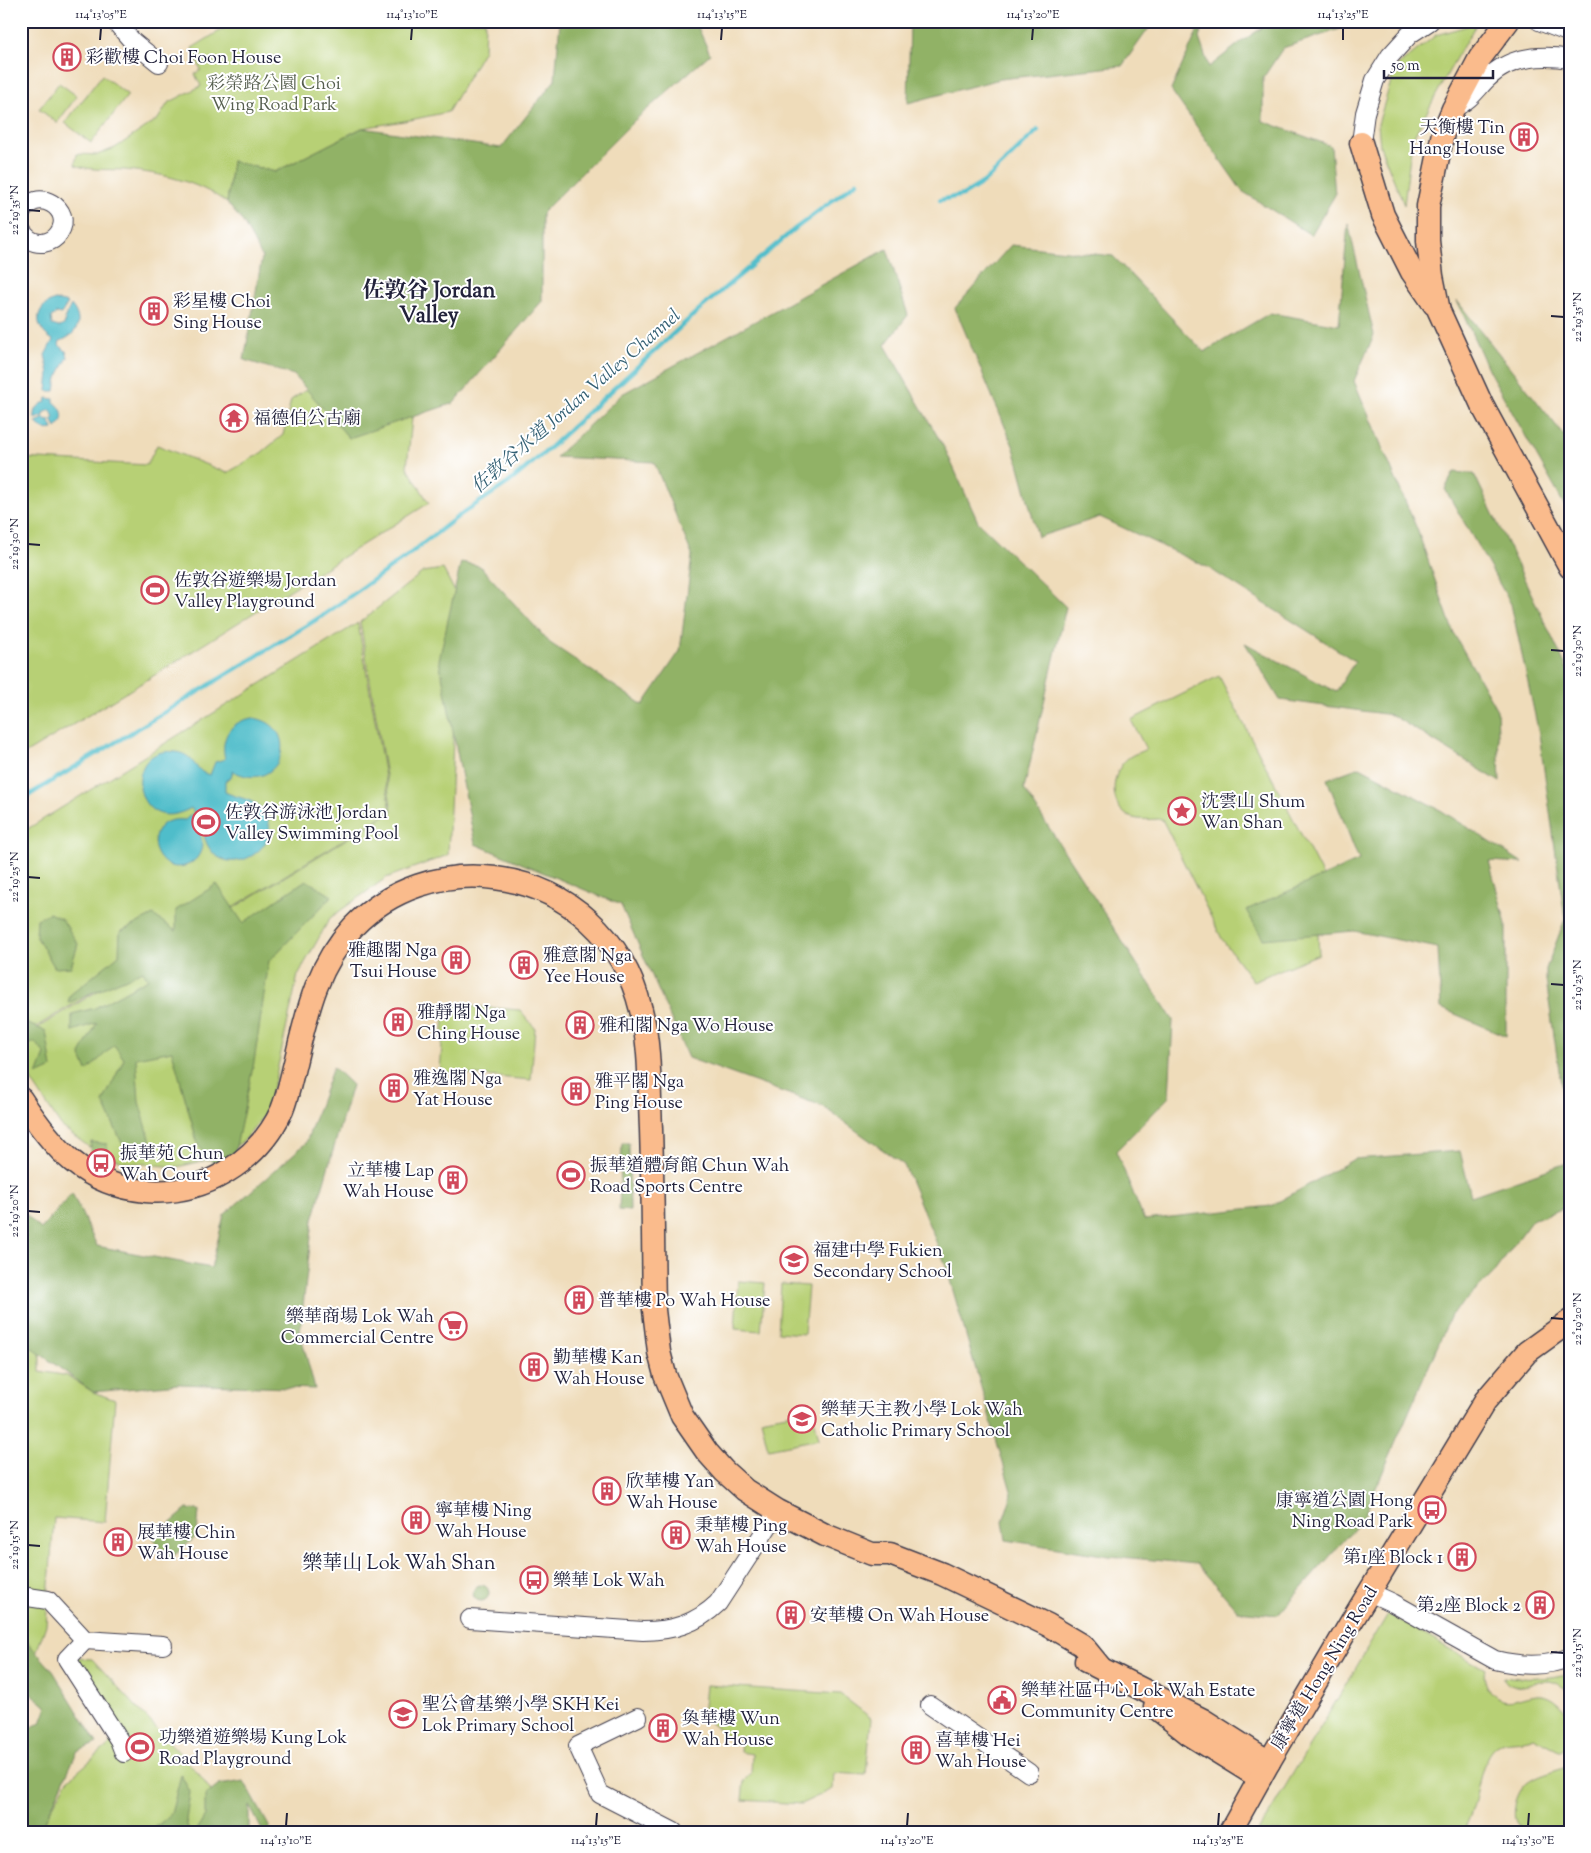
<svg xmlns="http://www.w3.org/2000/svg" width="1591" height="1853" font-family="'Sorts Mill Goudy','Noto Serif TC',serif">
	<rect width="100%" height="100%" fill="#fff"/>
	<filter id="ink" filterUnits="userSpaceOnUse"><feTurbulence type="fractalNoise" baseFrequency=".02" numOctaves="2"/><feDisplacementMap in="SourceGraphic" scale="10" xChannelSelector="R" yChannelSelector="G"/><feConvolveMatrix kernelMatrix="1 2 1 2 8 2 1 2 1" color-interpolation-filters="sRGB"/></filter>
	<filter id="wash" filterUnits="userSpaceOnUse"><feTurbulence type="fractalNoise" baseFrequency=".0096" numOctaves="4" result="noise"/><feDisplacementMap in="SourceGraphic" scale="20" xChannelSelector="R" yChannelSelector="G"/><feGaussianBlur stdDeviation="1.12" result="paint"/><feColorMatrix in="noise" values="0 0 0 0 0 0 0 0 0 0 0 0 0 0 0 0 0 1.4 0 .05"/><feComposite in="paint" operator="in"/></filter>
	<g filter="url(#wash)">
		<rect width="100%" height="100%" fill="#efdcba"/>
		<!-- green -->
		<g fill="#b7d075" stroke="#6c7958">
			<path d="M236,21h249l-1,29 -36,62 -38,8 -48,8 -87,44 -43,-11 -5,42c-29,-22 -67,-30 -102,-33 -17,-1 -34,1 -50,-5l2,-11 20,1 18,-7 43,-29 10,-16 33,-17 -6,-12 6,-4 -9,-22z"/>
			<path d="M1477,23l-21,35 -44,82 -8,65 -24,-59 -2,-22 17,-56 41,-33z"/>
			<path d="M102,75l26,20 -37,48 -26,-20z"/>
			<path d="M59,83l18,13 -20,27 -18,-14z"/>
			<path d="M423,311l-16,156 22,36 -279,175 -129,78v-298l126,7 10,-20 70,28 34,-20 22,-18 8,-35z"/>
			<path d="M443,569l31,59 -19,67 -7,160 -62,23 -56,40 -32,57 -23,105 -11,35 -20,26 -28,17 -39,9 -54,-5 -34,-15 -28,-21 -40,-61v-27l371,-227 -32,-189 63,-50z"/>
			<path d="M358,623l33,188 -370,225v-203z"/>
			<path d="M1219,676l108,208 -10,32 2,38 -66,27 -31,-42 -60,-120c-11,0 -29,3 -38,-6 -16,-14 -11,-43 4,-55 5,-4 13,-6 18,-9l-15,-29z"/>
			<path d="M445,1004l75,6 15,18 -4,52 -91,-8z"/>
			<path d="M738,1281l27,2 -4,48 -26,-2z"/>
			<path d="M781,1284l27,2 -4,48 -26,-2z"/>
			<path d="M40,1344v27l28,5 25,16 22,8 -10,122 -51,-4 -8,107 -25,70v-349z"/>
			<path d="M812,1409l7,30 -51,10 -7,-30z"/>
			<path d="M1388,1614l97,55c-2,7 0,13 3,19 14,25 35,5 54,7 12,1 21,12 28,21v27l-9,8 -28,-14c-13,6 -26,1 -37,9 -16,11 -17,47 -24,64 -2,8 -6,15 -9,22h-205z"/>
			<path d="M73,1658l19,1 107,115 23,33 4,25h-188l29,-51 45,-39z"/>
			<path d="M1570,1673v19c-7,-5 -13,-10 -21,-11 -13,-1 -36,14 -45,-2v-3c22,4 45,3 66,-3z"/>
			<path d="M706,1685l134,9 31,24 -5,57 -32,-2 -1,16 -32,15 -59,-4 2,-20 7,-6 1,-20 -12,-2 1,-15 -14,-1 -24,-19z"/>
			<path d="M1570,1765v67c-14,0 -30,2 -43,0 -21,-5 -13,-42 3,-51 12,-8 27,-9 40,-16z"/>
		</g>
		<!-- forest -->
		<g fill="#91b266" stroke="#5a6a50">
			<path d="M560,21h135l15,33 -75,66 -93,93v88l-88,102 -105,35 -55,-63 -50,-15 18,-103 -19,-35 -16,-19 5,-42 43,11 87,-44 139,20 54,-68z"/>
			<path d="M759,21h42l-29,9z"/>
			<path d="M910,21h244l-32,45 -122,13 -92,24z"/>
			<path d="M1202,21h3l-6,17 10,29 32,-25 31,-21h78l-7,7 -60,20 -20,30v43l68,25 4,49 -24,40 -69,-44 -71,-101z"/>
			<path d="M1348,223l26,112 -20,46 63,148 37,105 43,76 3,72 -108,-67 -112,-15 -35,-57 91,49 19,-31 -148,-94 -107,-50 -62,20 -24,-89 -59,-140 56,-63 102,11 91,96 66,-39 69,12z"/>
			<path d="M887,249l21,66 -23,30 61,106 32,71 88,85 -42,182 149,231 -4,77 -53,54 28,69 127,-14 83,-47 106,-8 11,45 99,-34v44l-38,14 -40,55 -41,40 -89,205 -84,95 -40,-4 -41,-47 -88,-8 -103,-16 -3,-19 9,-27 -67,-231 -41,-98 -82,-59 -134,-48 -67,-153 -146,-61 -36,-184 22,-98 19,4 70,77 93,62 37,-54 12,-96 -38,-93 -98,-5 66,-63z"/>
			<path d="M1457,301l113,142v72l-81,-144z"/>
			<path d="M1454,472l20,2 96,201v472l-24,-167v-11l19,-50 -26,-185 -28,-130 -66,-115z"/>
			<path d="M1360,767l82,44 81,52 -34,-2 17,63v112l-65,-28 -3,-60 -84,-17 -91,8 -17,-29 113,-50 -32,-81z"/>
			<path d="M306,880l26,16 -63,65 -15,101 -21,99 -15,8 -20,-24 -26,-94 -36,7 3,44 16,53 -28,-1 -24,-52 21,-43 -10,-14 -27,26 -7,-17 17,-31 -25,8v-17l23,-6 53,-29 -5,-8 -75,32 2,-8 49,-40 1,-23 33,-17 23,16v-21l41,-26 26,39z"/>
			<path d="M49,913l13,6 16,25 -7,23 -16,1 -19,-32 1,-17z"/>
			<path d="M25,1023l21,8 6,37 -15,7 8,-21 -10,-12 -14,6v-23z"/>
			<path d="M333,1067l19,18 -39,135 -13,112 15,57 -136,-5 -86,8 -72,-52v-130l20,19 31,-36 25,53 114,22 13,-53 82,-72z"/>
			<path d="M91,1142l16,2 4,33 -22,-12z"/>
			<path d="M622,1143h7l1,68 -11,-1z"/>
			<path d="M187,1509l12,1 -2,26 -27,23 -17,-21z"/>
			<circle cx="481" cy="1593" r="8"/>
			<path d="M22,1636l31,35 44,72 -20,9 -37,80h-19v-101l20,-8 6,-16 -26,-22z"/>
			<path d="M181,1775l9,17 -4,28 3,12h-39l21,-18z"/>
			<path d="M244,1781l26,47 -2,4h-5l-14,-27v27h-53l9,-16v-20l14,-11z"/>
		</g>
		<!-- water -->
		<g fill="#50bdca" stroke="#397082">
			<path d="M55,300l13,3 -7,11 -4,-1 -6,4 1,8 7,2 5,-2 1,-4v-4l6,-12c13,15 7,30 -11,36l-1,4 7,6 2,6 -11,21 -2,13h-8l2,-18 -4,-18 8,-15c-19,-11 -20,-33 2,-40z"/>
			<path d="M47,398l7,1v3c10,7 12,18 2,26l-4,-9 2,-1 -3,-8 -8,3 1,3 -9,3c-1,-9 3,-15 11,-17z"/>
			<path d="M45,418l1,3 3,-1 4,9c-7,2 -13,-1 -17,-7z"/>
			<path d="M253,718c51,7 28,79 -20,53l-2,6 -6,4v11c12,6 25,6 35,15 35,37 -38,82 -55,32 -2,-8 1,-16 0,-22l-8,11c20,32 -26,55 -40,25 -4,-7 -3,-16 1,-23 6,-10 16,-11 27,-10l9,-8 -3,-4c-59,33 -71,-65 -15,-56 16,3 15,10 24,18 2,3 7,4 10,5l5,-13 10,-3c-5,-21 5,-38 28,-41z"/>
		</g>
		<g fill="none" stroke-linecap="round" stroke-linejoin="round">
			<!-- stream -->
			<g stroke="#50bdca" stroke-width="4.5">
				<path d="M940,200l23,-5 21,-13 54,-52"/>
				<path d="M21,800l301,-184 85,-60 53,-41 48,-32 36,-30 156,-144 52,-44 44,-37 61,-46"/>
			</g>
		</g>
	</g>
	<g filter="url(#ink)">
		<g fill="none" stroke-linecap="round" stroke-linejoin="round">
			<!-- minor casing -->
			<g stroke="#413e4e" stroke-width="20">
				<g id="minor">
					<path d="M115,21l18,21 26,21"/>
					<path d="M1539,21l31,12"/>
					<path d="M1456,107c14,-7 20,-17 31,-28 22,-22 53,-25 83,-20"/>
					<path d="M1361,143l4,-30 10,-33 15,-24 20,-22 20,-13"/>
					<path d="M21,213c15,-28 54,-4 38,20 -3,5 -9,9 -16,10 -10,1 -17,-5 -22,-13"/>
					<path d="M1369,1592l24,11 102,57c25,6 51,8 75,-3"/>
					<path d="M21,1596l27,4 37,40 78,5"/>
					<path d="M470,1619l173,12c29,0 53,-7 75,-28l60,-92"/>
					<path d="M85,1640l-18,19 52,81 5,13"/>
					<path d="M930,1705l99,68"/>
					<path d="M638,1717l-60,29 22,48 74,38"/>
				</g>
			</g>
			<!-- major casing -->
			<g stroke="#413e4e" stroke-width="25">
				<g id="major">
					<path d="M1508,21l-28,37 -27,51 -10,24 -15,73v35l4,35 7,35 43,94 88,162"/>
					<path d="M1361,143l22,72 29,57 22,32"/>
					<path d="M21,1099c32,49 63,86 125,92 57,5 112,-29 136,-81 6,-15 9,-31 13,-47 12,-50 21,-96 58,-136 36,-38 90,-56 142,-49 73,9 129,61 146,132 10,38 8,80 10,119 2,60 2,121 3,181l5,42 6,23 17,41 25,36 17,19 21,19 33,21 47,24 47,19h18l52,20 106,51 34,20 18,22"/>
					<path d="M1086,1661l117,59 66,42"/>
					<path d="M1155,1707l34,27 71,44"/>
					<path d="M1230,1832l39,-70 81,-138 135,-223 42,-49 43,-31"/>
				</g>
			</g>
			<!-- minor -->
			<use href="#minor" stroke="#fff" stroke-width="18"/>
			<!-- major -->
			<use href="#major" stroke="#fabb8c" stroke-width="22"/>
		</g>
	</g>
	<!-- ticks -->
	<path fill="none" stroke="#22223b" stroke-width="2" d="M100,40l1,-12M411,40l1,-12M721,40l1,-12M1032,40l1,-12M1343,40v-12M28,210l12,1M1551,316l13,1M28,544l12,1M1551,650l13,1M28,877l12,1M1551,984l13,1M28,1211l12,1M1551,1318l13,1M28,1545l12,1M1551,1652l13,1M286,1826l1,-13M596,1826l1,-13M907,1826l1,-13M1218,1826l1,-13M1528,1826l1,-13"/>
	<!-- icons -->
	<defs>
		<g id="building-ring" transform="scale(1.4375)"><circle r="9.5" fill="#fff" stroke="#d1495b" stroke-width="1.5"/><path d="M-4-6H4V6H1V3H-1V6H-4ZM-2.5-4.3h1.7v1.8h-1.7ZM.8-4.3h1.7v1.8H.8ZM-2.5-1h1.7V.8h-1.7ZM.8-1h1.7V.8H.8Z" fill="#d1495b"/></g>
		<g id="temple-ring" transform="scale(1.4375)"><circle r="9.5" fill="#fff" stroke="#d1495b" stroke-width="1.5"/><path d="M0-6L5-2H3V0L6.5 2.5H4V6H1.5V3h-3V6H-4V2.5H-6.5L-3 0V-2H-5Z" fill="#d1495b"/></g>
		<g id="stadium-ring" transform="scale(1.4375)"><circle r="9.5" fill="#fff" stroke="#d1495b" stroke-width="1.5"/><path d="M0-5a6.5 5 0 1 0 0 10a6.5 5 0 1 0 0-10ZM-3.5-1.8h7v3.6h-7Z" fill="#d1495b"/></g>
		<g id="sight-ring" transform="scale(1.4375)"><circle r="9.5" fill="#fff" stroke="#d1495b" stroke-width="1.5"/><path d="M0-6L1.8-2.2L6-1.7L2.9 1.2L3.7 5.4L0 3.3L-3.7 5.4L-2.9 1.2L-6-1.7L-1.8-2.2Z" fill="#d1495b"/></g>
		<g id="bus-ring" transform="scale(1.4375)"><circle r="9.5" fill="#fff" stroke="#d1495b" stroke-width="1.5"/><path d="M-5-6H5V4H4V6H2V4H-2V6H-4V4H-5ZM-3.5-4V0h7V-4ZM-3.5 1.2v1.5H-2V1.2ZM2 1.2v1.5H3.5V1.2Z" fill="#d1495b"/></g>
		<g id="school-ring" transform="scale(1.4375)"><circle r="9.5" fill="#fff" stroke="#d1495b" stroke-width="1.5"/><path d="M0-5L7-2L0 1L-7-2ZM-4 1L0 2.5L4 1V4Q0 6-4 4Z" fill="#d1495b"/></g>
		<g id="supermarket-ring" transform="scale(1.4375)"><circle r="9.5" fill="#fff" stroke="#d1495b" stroke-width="1.5"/><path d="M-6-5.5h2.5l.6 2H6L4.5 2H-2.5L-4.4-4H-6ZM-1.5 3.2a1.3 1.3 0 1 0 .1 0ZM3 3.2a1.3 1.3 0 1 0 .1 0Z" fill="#d1495b"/></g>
		<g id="civic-ring" transform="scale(1.4375)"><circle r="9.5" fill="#fff" stroke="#d1495b" stroke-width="1.5"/><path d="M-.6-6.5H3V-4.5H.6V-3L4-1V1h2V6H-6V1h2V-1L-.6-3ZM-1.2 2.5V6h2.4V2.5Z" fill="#d1495b"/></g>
	</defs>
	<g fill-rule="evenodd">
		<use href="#building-ring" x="67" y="57"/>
		<use href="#building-ring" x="1524" y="137"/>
		<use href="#building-ring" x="154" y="311"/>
		<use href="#temple-ring" x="234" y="418"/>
		<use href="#stadium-ring" x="155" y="590"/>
		<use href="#sight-ring" x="1182" y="811"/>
		<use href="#stadium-ring" x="206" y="822"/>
		<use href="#building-ring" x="456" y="960"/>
		<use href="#building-ring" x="524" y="965"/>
		<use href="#building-ring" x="398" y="1022"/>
		<use href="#building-ring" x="580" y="1025"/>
		<use href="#building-ring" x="394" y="1088"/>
		<use href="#building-ring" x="576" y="1091"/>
		<use href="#bus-ring" x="101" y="1163"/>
		<use href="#stadium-ring" x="571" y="1175"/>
		<use href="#building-ring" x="453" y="1180"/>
		<use href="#school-ring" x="794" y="1260"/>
		<use href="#building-ring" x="579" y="1300"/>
		<use href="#supermarket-ring" x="453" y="1326"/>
		<use href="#building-ring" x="534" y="1367"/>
		<use href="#school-ring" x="802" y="1419"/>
		<use href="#building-ring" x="607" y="1491"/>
		<use href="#bus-ring" x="1432" y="1510"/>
		<use href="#building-ring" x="416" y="1520"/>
		<use href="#building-ring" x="676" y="1535"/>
		<use href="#building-ring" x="118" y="1542"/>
		<use href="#building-ring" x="1462" y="1557"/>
		<use href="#bus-ring" x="534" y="1580"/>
		<use href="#building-ring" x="1540" y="1605"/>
		<use href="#building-ring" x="791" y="1615"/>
		<use href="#civic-ring" x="1002" y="1700"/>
		<use href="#school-ring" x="403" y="1714"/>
		<use href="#building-ring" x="663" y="1728"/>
		<use href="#stadium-ring" x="140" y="1747"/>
		<use href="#building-ring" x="916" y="1750"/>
	</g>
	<g text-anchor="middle" stroke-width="4" stroke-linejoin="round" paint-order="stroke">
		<!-- poi labels -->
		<g font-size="18" fill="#22223b" stroke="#fff" text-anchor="start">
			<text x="86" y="63">彩歡樓 Choi Foon House</text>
			<text x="1505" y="133" text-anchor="end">天衡樓 Tin<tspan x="1505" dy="21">Hang House</tspan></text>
			<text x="173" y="307">彩星樓 Choi<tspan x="173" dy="21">Sing House</tspan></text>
			<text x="253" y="424">福德伯公古廟</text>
			<text x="174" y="586">佐敦谷遊樂場 Jordan<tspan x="174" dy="21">Valley Playground</tspan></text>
			<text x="1201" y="807">沈雲山 Shum<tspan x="1201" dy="21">Wan Shan</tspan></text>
			<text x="225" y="818">佐敦谷游泳池 Jordan<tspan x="225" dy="21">Valley Swimming Pool</tspan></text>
			<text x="437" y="956" text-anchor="end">雅趣閣 Nga<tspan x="437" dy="21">Tsui House</tspan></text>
			<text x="543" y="961">雅意閣 Nga<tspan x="543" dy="21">Yee House</tspan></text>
			<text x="417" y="1018">雅靜閣 Nga<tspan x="417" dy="21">Ching House</tspan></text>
			<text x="599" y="1031">雅和閣 Nga Wo House</text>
			<text x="413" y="1084">雅逸閣 Nga<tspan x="413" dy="21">Yat House</tspan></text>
			<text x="595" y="1087">雅平閣 Nga<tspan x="595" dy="21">Ping House</tspan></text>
			<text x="120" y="1159">振華苑 Chun<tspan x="120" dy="21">Wah Court</tspan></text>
			<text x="590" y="1171">振華道體育館 Chun Wah<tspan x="590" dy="21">Road Sports Centre</tspan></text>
			<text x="434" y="1176" text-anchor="end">立華樓 Lap<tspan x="434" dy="21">Wah House</tspan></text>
			<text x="813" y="1256">福建中學 Fukien<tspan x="813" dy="21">Secondary School</tspan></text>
			<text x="598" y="1306">普華樓 Po Wah House</text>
			<text x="434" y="1322" text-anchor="end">樂華商場 Lok Wah<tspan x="434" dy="21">Commercial Centre</tspan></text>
			<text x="553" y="1363">勤華樓 Kan<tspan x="553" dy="21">Wah House</tspan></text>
			<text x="821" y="1415">樂華天主教小學 Lok Wah<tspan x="821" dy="21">Catholic Primary School</tspan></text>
			<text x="626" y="1487">欣華樓 Yan<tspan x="626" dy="21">Wah House</tspan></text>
			<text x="1413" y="1506" text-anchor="end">康寧道公園 Hong<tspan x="1413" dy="21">Ning Road Park</tspan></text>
			<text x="435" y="1516">寧華樓 Ning<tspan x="435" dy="21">Wah House</tspan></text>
			<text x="695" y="1531">秉華樓 Ping<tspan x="695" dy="21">Wah House</tspan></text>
			<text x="137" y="1538">展華樓 Chin<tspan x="137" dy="21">Wah House</tspan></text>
			<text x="1443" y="1563" text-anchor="end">第1座 Block 1</text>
			<text x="553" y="1586">樂華 Lok Wah</text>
			<text x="1521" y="1611" text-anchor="end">第2座 Block 2</text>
			<text x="810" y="1621">安華樓 On Wah House</text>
			<text x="1021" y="1696">樂華社區中心 Lok Wah Estate<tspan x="1021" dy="21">Community Centre</tspan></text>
			<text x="422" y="1710">聖公會基樂小學 SKH Kei<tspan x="422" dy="21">Lok Primary School</tspan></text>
			<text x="682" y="1724">奐華樓 Wun<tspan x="682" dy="21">Wah House</tspan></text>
			<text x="159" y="1743">功樂道遊樂場 Kung Lok<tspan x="159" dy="21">Road Playground</tspan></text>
			<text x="935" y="1746">喜華樓 Hei<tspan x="935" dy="21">Wah House</tspan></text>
		</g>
		<!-- park labels -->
		<g font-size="18" fill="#565f4f" stroke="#fff">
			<text x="274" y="89">彩榮路公園 Choi<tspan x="274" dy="21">Wing Road Park</tspan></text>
		</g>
		<!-- street labels -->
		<g font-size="18" fill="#22223b" stroke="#fff">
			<text transform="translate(1324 1668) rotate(-59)" y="6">康寧道 Hong Ning Road</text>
		</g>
		<!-- water labels -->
		<g font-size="19" font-style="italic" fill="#346074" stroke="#fff">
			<text transform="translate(575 400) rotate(-41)" y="7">佐敦谷水道 Jordan Valley Channel</text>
		</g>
		<!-- quarter labels -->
		<g font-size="20" fill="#22223b" stroke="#fff">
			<text x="399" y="1569">樂華山 Lok Wah Shan</text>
		</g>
		<!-- district labels -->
		<g font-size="22" font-weight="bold" fill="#22223b" stroke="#fff">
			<text x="429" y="297">佐敦谷 Jordan<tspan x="429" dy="25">Valley</tspan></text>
		</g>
	</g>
	<!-- margin -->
	<rect width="1591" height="1853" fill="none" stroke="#fff" stroke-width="55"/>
	<!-- scale -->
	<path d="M1384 70v8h109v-8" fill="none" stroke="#22223b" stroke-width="2.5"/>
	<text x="1391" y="70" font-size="15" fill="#22223b" stroke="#ffffff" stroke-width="4" paint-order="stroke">50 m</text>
	<rect x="28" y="28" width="1536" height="1798" fill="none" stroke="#22223b" stroke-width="2"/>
	<g font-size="12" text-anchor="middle" fill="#22223b">
		<text x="101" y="18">114°13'05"E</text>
		<text x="412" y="18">114°13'10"E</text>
		<text x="722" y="18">114°13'15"E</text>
		<text x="1033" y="18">114°13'20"E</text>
		<text x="1343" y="18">114°13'25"E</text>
		<text transform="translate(14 210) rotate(-90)" y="4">22°19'35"N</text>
		<text transform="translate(1577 317) rotate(-90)" y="4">22°19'35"N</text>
		<text transform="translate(14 544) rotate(-90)" y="4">22°19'30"N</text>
		<text transform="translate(1577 651) rotate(-90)" y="4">22°19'30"N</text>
		<text transform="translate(14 877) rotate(-90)" y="4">22°19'25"N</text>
		<text transform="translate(1577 985) rotate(-90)" y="4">22°19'25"N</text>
		<text transform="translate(14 1211) rotate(-90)" y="4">22°19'20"N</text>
		<text transform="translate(1577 1319) rotate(-90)" y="4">22°19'20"N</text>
		<text transform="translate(14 1545) rotate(-90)" y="4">22°19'15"N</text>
		<text transform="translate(1577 1653) rotate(-90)" y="4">22°19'15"N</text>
		<text x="286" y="1844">114°13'10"E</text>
		<text x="596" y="1844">114°13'15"E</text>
		<text x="907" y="1844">114°13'20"E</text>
		<text x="1218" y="1844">114°13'25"E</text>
		<text x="1528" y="1844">114°13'30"E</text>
	</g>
</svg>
